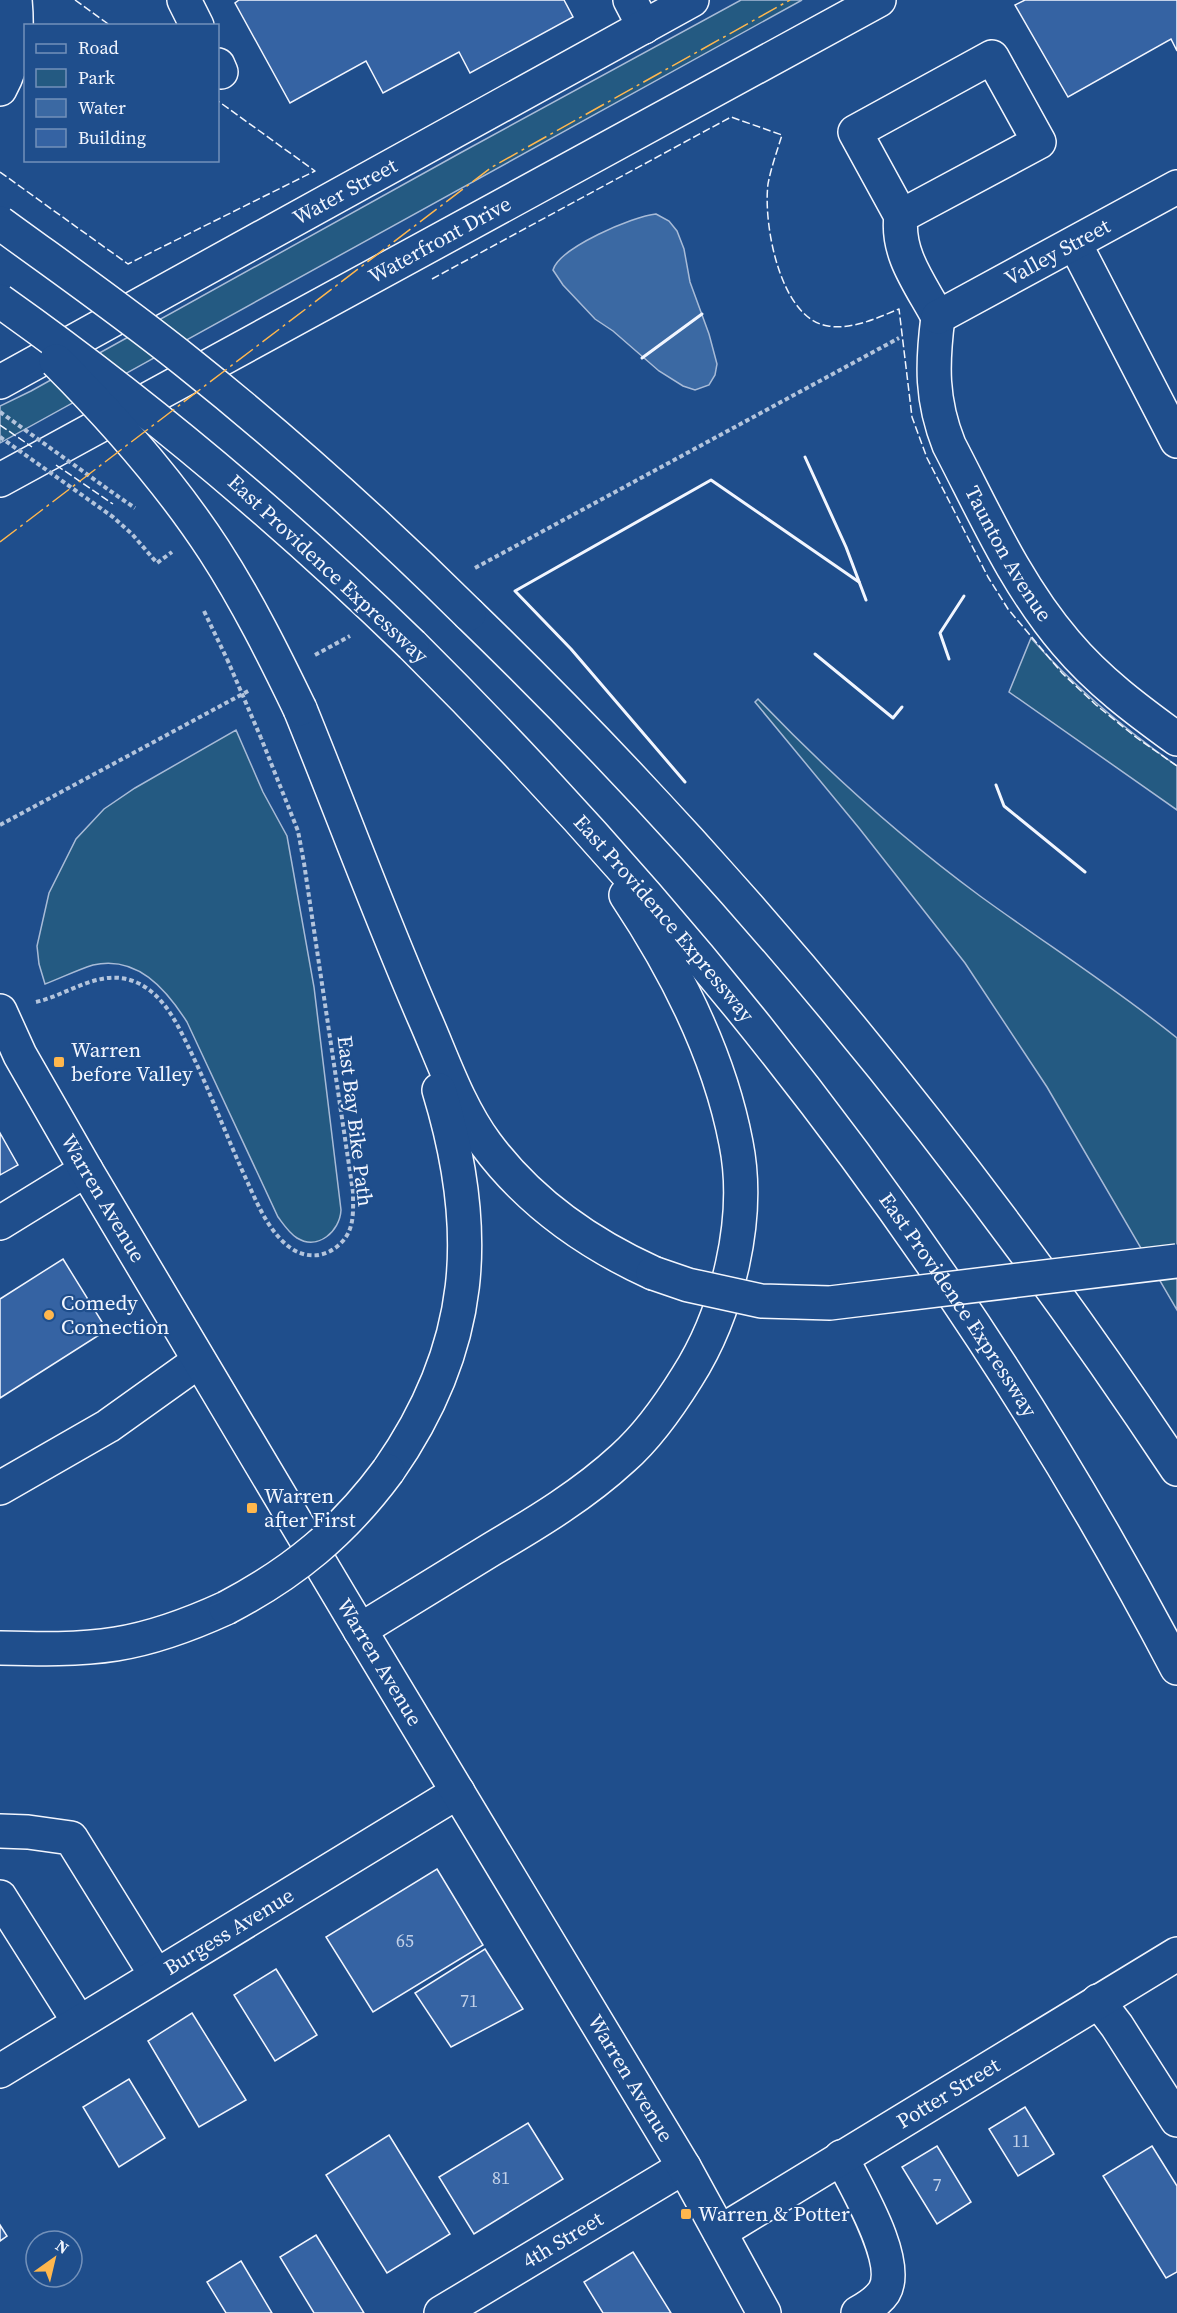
<svg xmlns="http://www.w3.org/2000/svg" width="1177" height="2313" font-family="'Source Serif 4',serif">
	<rect width="100%" height="100%" fill="#1f4e8c"/>
	<!-- green -->
	<g fill="#245a82" stroke="#a8bbd7" stroke-width="1.5">
		<path d="M741,0h61l-802,443v-37l31,-15 431,-239z"/>
		<path d="M1031,638c44,50 92,90 146,128v44l-168,-118z"/>
		<path d="M758,699c69,72 142,138 222,197 66,48 134,91 197,142v272l-130,-223 -82,-124 -106,-135 -104,-126z"/>
		<path d="M236,730l27,62 24,44 27,151 27,223c-1,21 -23,41 -44,28 -8,-5 -13,-13 -19,-21l-91,-195c-21,-33 -50,-67 -94,-57 -16,5 -32,13 -48,19l-6,-20 -2,-18 12,-53 27,-54 28,-30 31,-21z"/>
	</g>
	<!-- water -->
	<path fill="#3b69a3" stroke="#a8bbd7" stroke-width="1.5" d="M656,214l13,7 8,10 7,18 6,33 19,52 8,30 -2,11 -6,10 -14,5 -12,-4 -24,-15 -46,-40 -18,-12 -32,-34 -10,-15c6,-22 80,-54 103,-56z"/>
	<!-- building -->
	<g fill="#3563a3" stroke="#f2f6ff" stroke-width="1.5">
		<path d="M239,0h325l9,17 -103,56 -11,-21 -76,41 -17,-32 -76,42 -55,-100z"/>
		<path d="M1025,0h152v51l-6,-12 -103,58 -53,-92z"/>
		<path d="M0,1133l18,32 -18,10z"/>
		<path d="M63,1259l44,71 -107,68v-99z"/>
		<path d="M437,1869l46,76 -110,67 -47,-75z"/>
		<path d="M485,1949l38,60 -72,38 -36,-54z"/>
		<path d="M276,1969l41,66 -42,26 -41,-66z"/>
		<path d="M192,2013l54,87 -47,27 -51,-86z"/>
		<path d="M129,2079l36,59 -46,29 -36,-60z"/>
		<path d="M1025,2107l29,47 -36,22 -29,-47z"/>
		<path d="M528,2123l35,56 -89,55 -35,-57z"/>
		<path d="M389,2135l61,99 -63,39 -61,-98z"/>
		<path d="M937,2146l34,56 -34,22 -35,-57z"/>
		<path d="M1152,2146l25,40v86l-11,6 -63,-102z"/>
		<path d="M0,2225l7,11 -7,5z"/>
		<path d="M316,2235l48,78h-50l-34,-56z"/>
		<path d="M633,2252l38,61h-68l-19,-31z"/>
		<path d="M241,2261l31,52h-46l-19,-31z"/>
	</g>
	<g fill="none" stroke-linecap="round" stroke-linejoin="round">
		<!-- minor casing -->
		<g stroke="#f2f6ff" stroke-width="36">
			<g id="minor">
				<path d="M184,0l13,26"/>
				<path d="M630,0l14,27"/>
				<path d="M218,65l3,7"/>
				<path d="M0,89c16,-29 18,-57 15,-89"/>
				<path d="M901,216l-46,-84 137,-75 47,85 -138,74c-5,38 20,69 37,101"/>
				<path d="M1075,244l102,197"/>
				<path id="s1" d="M938,317c-6,47 -7,83 11,128 35,67 67,140 117,198 32,38 71,67 111,96"/>
				<path id="s2" d="M938,317l239,-130"/>
				<path id="s3" d="M0,382l692,-382"/>
				<path d="M0,1223l86,-53"/>
				<path d="M0,1488l108,-62 91,-65"/>
				<path d="M0,1831l28,1 43,6 85,137"/>
				<path d="M0,1897l79,125"/>
				<path d="M1098,2001l19,25 60,94"/>
				<path id="s4" d="M0,2071l458,-279"/>
				<path d="M841,2157c15,30 61,105 43,135 -6,9 -17,16 -26,21"/>
				<path id="s5" d="M720,2232l457,-278"/>
				<path id="s6" d="M441,2313l243,-146"/>
			</g>
		</g>
		<!-- major casing -->
		<g stroke="#f2f6ff" stroke-width="36">
			<g id="major">
				<path id="s7" d="M0,480l879,-480"/>
				<path id="s8" d="M0,1011l20,44 66,115 274,460 324,537 80,146"/>
			</g>
		</g>
		<!-- highway casing -->
		<g stroke="#f2f6ff" stroke-width="36">
			<g id="highway">
				<path d="M469,614c267,258 503,546 708,855"/>
				<path id="s9" d="M412,645c304,302 566,643 765,1023"/>
				<path d="M300,709c42,103 80,207 124,308 19,43 34,89 62,127 43,58 101,99 167,129"/>
				<path d="M388,1471c87,-124 94,-240 51,-381"/>
				<path d="M360,1630c44,-27 88,-54 132,-81 46,-27 92,-55 131,-91 26,-23 46,-52 64,-81 41,-64 64,-159 49,-234 -17,-89 -60,-173 -110,-248"/>
				<path d="M0,1648c39,1 78,2 116,-4 38,-6 75,-20 110,-36"/>
			</g>
		</g>
		<!-- path -->
		<g stroke="#b3c4dc" stroke-width="4" stroke-dasharray="4.5 3" stroke-linecap="butt">
			<path d="M116,495l19,13"/>
			<path d="M475,568l424,-230"/>
			<path d="M204,611l23,48"/>
			<path d="M315,655l35,-19"/>
			<path d="M0,825l250,-135"/>
			<path d="M36,1002c35,-8 67,-37 104,-18 23,12 36,37 47,60 22,44 39,92 60,137 10,22 21,49 41,65 16,13 37,13 53,-3 14,-14 12,-32 12,-51l-49,-329 -6,-32 -37,-93"/>
		</g>
		<!-- minor -->
		<use href="#minor" stroke="#1f4e8c" stroke-width="33"/>
		<!-- major -->
		<use href="#major" stroke="#1f4e8c" stroke-width="33"/>
		<!-- highway -->
		<use href="#highway" stroke="#1f4e8c" stroke-width="33"/>
		<!-- highway-bridge casing -->
		<g stroke="#f2f6ff" stroke-width="36" stroke-linecap="butt">
			<g id="highway-bridge">
				<path d="M0,223c63,46 126,90 187,139 99,79 192,163 282,252"/>
				<path d="M0,301c147,104 283,219 412,344"/>
				<path d="M56,361c58,58 113,120 158,189 33,51 60,105 86,159"/>
				<path d="M653,1273l35,12 73,16 69,2 347,-42"/>
				<path d="M226,1608c67,-35 117,-76 162,-137"/>
			</g>
		</g>
		<!-- path-bridge -->
		<g stroke="#b3c4dc" stroke-width="4" stroke-dasharray="4.5 3" stroke-linecap="butt">
			<path d="M0,412l116,83"/>
			<path d="M0,437l113,80 19,17 25,29 15,-11"/>
			<path d="M227,659l34,79"/>
		</g>
		<!-- highway-bridge -->
		<use href="#highway-bridge" stroke="#1f4e8c" stroke-width="33"/>
		<!-- fence -->
		<g stroke="#f2f6ff" stroke-width="1.5" stroke-dasharray="8 3" stroke-linecap="butt">
			<path d="M75,0l36,26"/>
			<path d="M0,172l128,92 187,-93 -97,-70"/>
			<path d="M432,279l299,-162 51,18c-5,16 -11,33 -14,49 -5,40 12,135 60,142 24,4 49,-8 71,-17l13,108 15,41 61,119 20,32 54,64 34,32 41,33 40,28"/>
			<path d="M0,425l32,22"/>
			<path d="M56,465l57,39"/>
		</g>
		<!-- wall -->
		<g stroke="#f2f6ff" stroke-width="3">
			<path d="M642,358l60,-44"/>
			<path d="M805,457l41,90 20,53"/>
			<path d="M815,654l78,64 9,-11"/>
			<path d="M949,659l-9,-26 24,-37"/>
			<path d="M685,782l-114,-133 -56,-58 196,-111 148,102"/>
			<path d="M996,785l8,21 81,66"/>
		</g>
		<!-- power -->
		<path stroke="#ffb74d" stroke-width="1.5" stroke-dasharray="21 4.5 3 4.5" stroke-linecap="butt" d="M0,542l492,-375 298,-167"/>
	</g>
	<!-- markers -->
	<g fill="#ffb74d" stroke="#1f4e8c" stroke-width="2">
		<rect x="53" y="1056" width="12" height="12" rx="3"/>
		<circle cx="49" cy="1315" r="6"/>
		<rect x="246" y="1502" width="12" height="12" rx="3"/>
		<rect x="680" y="2208" width="12" height="12" rx="3"/>
	</g>
	<g text-anchor="middle" stroke-width="4.5" stroke-linejoin="round" paint-order="stroke">
		<!-- number labels -->
		<g font-size="18" fill="#c3d1e8">
			<text x="405" y="1947">65</text>
			<text x="469" y="2007">71</text>
			<text x="1021" y="2147">11</text>
			<text x="501" y="2184">81</text>
			<text x="937" y="2191">7</text>
		</g>
		<!-- street labels -->
		<g font-size="21" fill="#f2f6ff" stroke="#1f4e8c">
			<text dy="7" stroke="none"><textPath href="#s3" startOffset="394">Water Street</textPath></text>
			<text dy="7" stroke="none"><textPath href="#s7" startOffset="501">Waterfront Drive</textPath></text>
			<text dy="7" stroke="none"><textPath href="#s2" startOffset="136">Valley Street</textPath></text>
			<text dy="7" stroke="none"><textPath href="#s1" startOffset="254">Taunton Avenue</textPath></text>
			<text transform="translate(328 569) rotate(43)" y="7">East Providence Expressway</text>
			<text dy="7" stroke="none"><textPath href="#s9" startOffset="372">East Providence Expressway</textPath></text>
			<text transform="translate(355 1121) rotate(83)" y="7">East Bay Bike Path</text>
			<text dy="7" stroke="none"><textPath href="#s8" startOffset="214">Warren Avenue</textPath></text>
			<text dy="7" stroke="none"><textPath href="#s9" startOffset="858">East Providence Expressway</textPath></text>
			<text dy="7" stroke="none"><textPath href="#s8" startOffset="754">Warren Avenue</textPath></text>
			<text dy="7" stroke="none"><textPath href="#s4" startOffset="268">Burgess Avenue</textPath></text>
			<text dy="7" stroke="none"><textPath href="#s8" startOffset="1240">Warren Avenue</textPath></text>
			<text dy="7" stroke="none"><textPath href="#s5" startOffset="267">Potter Street</textPath></text>
			<text dy="7" stroke="none"><textPath href="#s6" startOffset="142">4th Street</textPath></text>
		</g>
		<!-- poi labels -->
		<g font-size="21" fill="#f2f6ff" stroke="#1f4e8c" text-anchor="start">
			<text x="71" y="1057">Warren<tspan x="71" dy="24">before Valley</tspan></text>
			<text x="61" y="1310">Comedy<tspan x="61" dy="24">Connection</tspan></text>
			<text x="264" y="1503">Warren<tspan x="264" dy="24">after First</tspan></text>
			<text x="698" y="2221">Warren &amp; Potter</text>
		</g>
	</g>
	<!-- legend -->
	<rect x="24" y="24" width="195" height="138" fill="#1f4e8c" stroke="#7391ba" stroke-width="1.5"/>
	<rect x="36" y="44" width="30" height="9" fill="#1f4e8c" stroke="#7391ba" stroke-width="1.5"/>
	<text x="78" y="54" font-size="18" fill="#f2f6ff">Road</text>
	<rect x="36" y="69" width="30" height="18" fill="#245a82" stroke="#7391ba" stroke-width="1.5"/>
	<text x="78" y="84" font-size="18" fill="#f2f6ff">Park</text>
	<rect x="36" y="99" width="30" height="18" fill="#3b69a3" stroke="#7391ba" stroke-width="1.5"/>
	<text x="78" y="114" font-size="18" fill="#f2f6ff">Water</text>
	<rect x="36" y="129" width="30" height="18" fill="#3563a3" stroke="#7391ba" stroke-width="1.5"/>
	<text x="78" y="144" font-size="18" fill="#f2f6ff">Building</text>
	<!-- north arrow -->
	<g transform="translate(54 2259) rotate(34)"><circle r="28" fill="#1f4e8c" stroke="#7391ba" stroke-width="1.5"/>
	<path d="M0-4.5L10 22L0 15L-10 22Z" fill="#ffb74d"/>
	<text y="-9" font-size="16" font-weight="bold" text-anchor="middle" fill="#f2f6ff">N</text>
	</g>
</svg>
